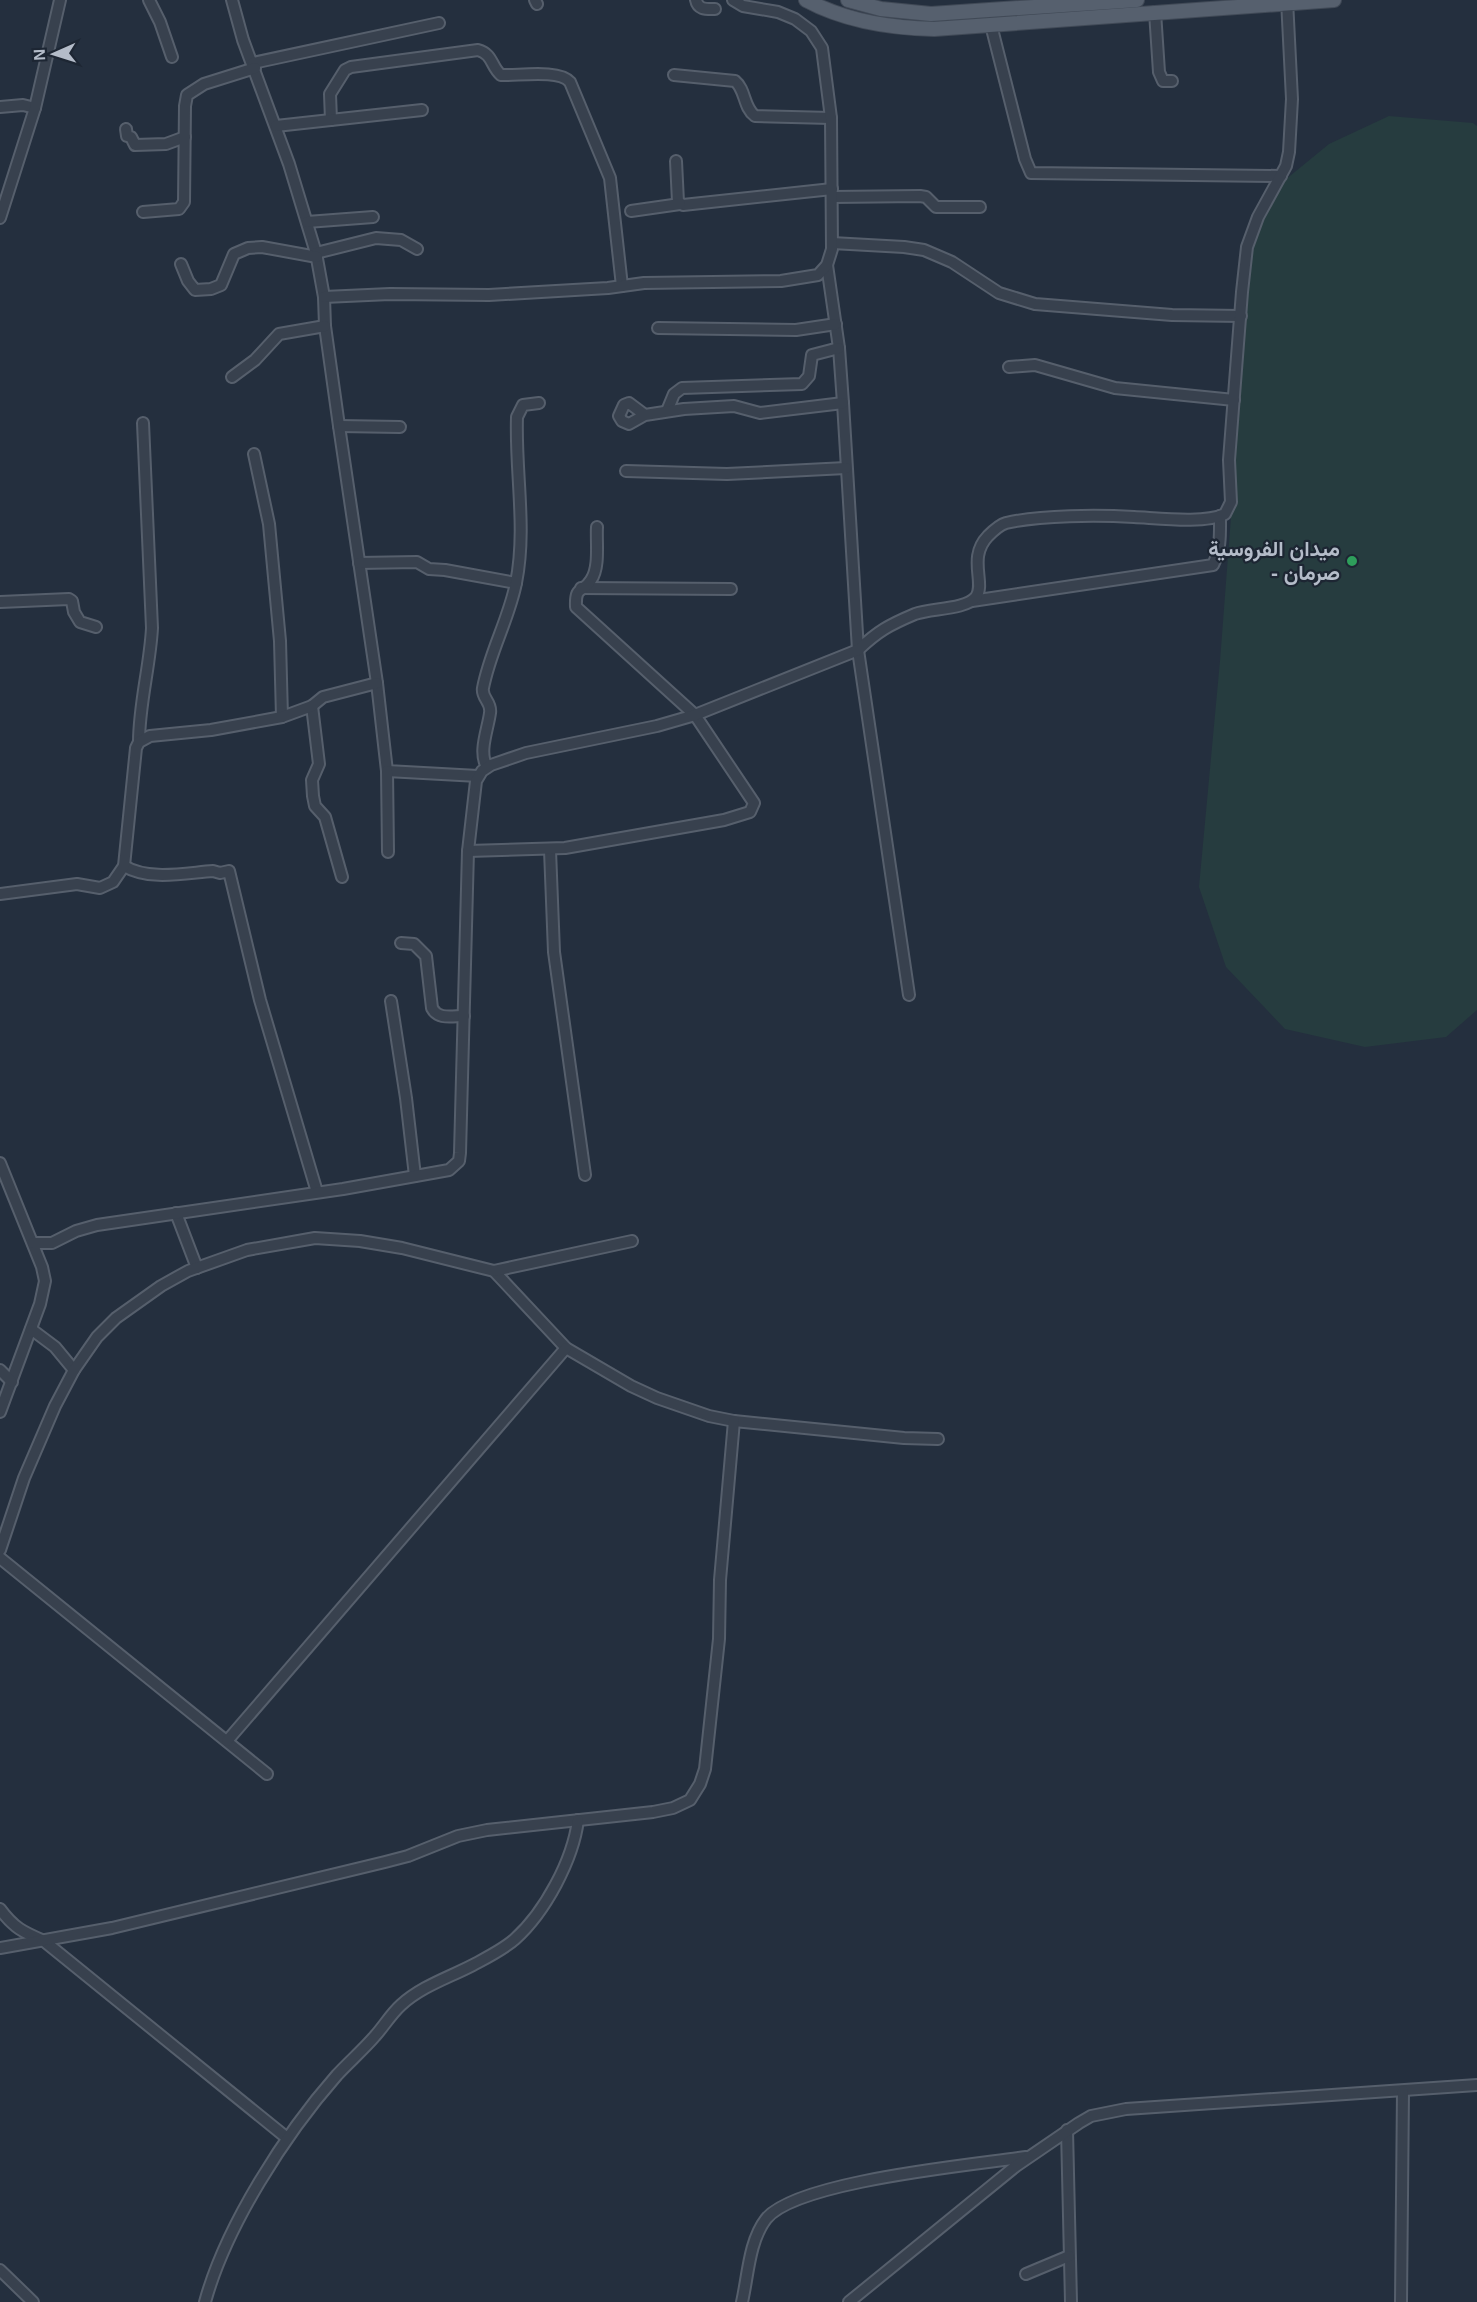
<svg xmlns="http://www.w3.org/2000/svg" width="1477" height="2302" font-family="Arial,Vazirmatn,sans-serif">
	<rect width="100%" height="100%" fill="#242f3e"/>
	<!-- green -->
	<path fill="#263c3f" d="M1389,116l84,7 4,3v884l-31,27 -81,10 -80,-18 -59,-62 -27,-80 21,-226 31,-406 9,-31 25,-44 44,-36z"/>
	<g fill="none" stroke-linecap="round" stroke-linejoin="round">
		<!-- minor casing -->
		<g stroke="#565f6c" stroke-width="14">
			<g id="minor">
				<path d="M149,0l11,22 12,35"/>
				<path d="M232,0l11,40 46,124 27,89 8,44 1,29 14,100 38,257 10,88 91,5"/>
				<path d="M535,0l2,4"/>
				<path d="M696,0c2,10 10,9 19,9"/>
				<path d="M1155,12l4,60 4,9h9"/>
				<path d="M991,25l34,134 6,14 250,3"/>
				<path d="M253,63l186,-40"/>
				<path d="M674,75l61,6c11,9 8,26 20,35l76,2"/>
				<path d="M0,107l23,-2 12,3"/>
				<path d="M331,120l-1,-26 15,-24 6,-3 127,-17c15,4 13,17 23,25 16,1 58,-6 69,7l40,96 12,108"/>
				<path d="M276,126l146,-16"/>
				<path d="M126,129l1,7 4,1 4,8 31,-1 19,-7"/>
				<path d="M676,161l2,41 5,3 149,-16"/>
				<path d="M832,197l88,-1 6,1 10,10h44"/>
				<path d="M631,211l49,-7"/>
				<path d="M143,212l36,-3 5,-7 1,-96 2,-11 17,-11 51,-16"/>
				<path d="M0,218l35,-110 25,-108"/>
				<path d="M307,222l66,-5"/>
				<path d="M832,243l72,4 20,3 28,12 47,31 36,11 137,11 69,1"/>
				<path d="M316,253l60,-15 25,2 16,9"/>
				<path d="M181,264l7,17 7,9 16,-1 10,-4 13,-31 14,-6 14,-1 55,10"/>
				<path d="M827,265l12,83 4,55 15,247 51,345"/>
				<path d="M324,297l66,-3 99,1 119,-7 36,-5 137,-2 37,-6 9,-10 5,-16 -1,-131 -9,-70 -11,-17 -16,-12 -17,-7 -35,-6 -10,-6"/>
				<path d="M658,328l138,2 40,-6"/>
				<path d="M1009,367l26,-2 80,23 119,12"/>
				<path d="M232,377l23,-17 24,-26 46,-8"/>
				<path d="M667,411l7,-17 8,-6 120,-4 7,-8 3,-21 27,-7"/>
				<path d="M645,415l-16,-12 -5,2 -5,11 3,5 7,3 16,-9 39,-6 50,-3 26,7 83,-10"/>
				<path d="M339,426l61,1"/>
				<path d="M254,454l15,70 11,117 2,76"/>
				<path d="M626,471l101,3 119,-6"/>
				<path d="M359,563l58,-1 12,7 16,1 71,13"/>
				<path d="M581,588l150,1"/>
				<path d="M972,601l241,-36c8,-16 7,-31 7,-49"/>
				<path d="M0,602l69,-3 3,2 2,11 6,10 16,5"/>
				<path d="M312,706l7,58 -7,16 1,16 2,10 10,11 17,60"/>
				<path d="M139,742c0,-38 11,-76 13,-114l-9,-205"/>
				<path d="M487,767c-9,-15 1,-38 3,-54 2,-11 -9,-15 -7,-25 7,-37 26,-69 33,-105 11,-55 -1,-111 1,-166l6,-12 16,-2"/>
				<path d="M387,771l1,81"/>
				<path d="M550,850l4,102 31,223"/>
				<path d="M468,851l97,-3 159,-28 26,-8 4,-9 -59,-88 -119,-108c-1,-23 7,-13 15,-27 9,-13 5,-38 6,-53"/>
				<path d="M124,866c25,15 61,7 89,5l7,2 9,-2 31,129 57,192"/>
				<path d="M0,894l77,-10 23,4 13,-6 11,-16 12,-118 3,-6 11,-6 61,-6 71,-13 30,-11 11,-9 54,-14"/>
				<path d="M401,943l13,1 12,12 6,52c6,12 20,8 32,8"/>
				<path d="M391,1001l15,97 9,78"/>
				<path d="M0,1163l42,104 3,14 -5,23 -40,108"/>
				<path d="M176,1213l21,55"/>
				<path d="M33,1243h19l24,-12 21,-6 246,-36 106,-19 10,-9 1,-8 8,-302 8,-70 6,-10 9,-6 35,-12 131,-27 38,-11 163,-65c20,-19 31,-25 57,-36 16,-6 50,-4 61,-17 10,-14 -9,-39 12,-61 5,-5 11,-11 18,-13 35,-8 92,-8 128,-6 23,1 71,7 91,-3l6,-12 -2,-42 13,-168 5,-45 11,-30 28,-51 3,-14 3,-53 -5,-99"/>
				<path d="M494,1271l72,77 65,38 26,12 52,18 25,5 170,17 34,1"/>
				<path d="M31,1329l24,18 19,23"/>
				<path d="M0,1370l12,12"/>
				<path d="M0,1550l24,-72 31,-72 19,-36 23,-33 19,-19 45,-32 27,-15 59,-21 68,-12 45,3 42,7 92,23 138,-30"/>
				<path d="M0,1558l267,216"/>
				<path d="M227,1741l339,-393"/>
				<path d="M0,1909c14,19 23,23 44,32l243,197"/>
				<path d="M0,1948l112,-20 273,-66 23,-6 50,-20 29,-6 166,-18 20,-4 17,-8 10,-16 5,-15 14,-130 1,-59 14,-159"/>
				<path d="M1067,2130l4,172"/>
				<path d="M0,2270l33,32"/>
				<path d="M1026,2274l43,-18"/>
				<path d="M205,2302c21,-76 80,-168 132,-227 12,-13 26,-25 38,-39 9,-10 16,-22 26,-31 21,-19 47,-27 72,-40 13,-7 31,-16 42,-26 30,-27 58,-79 63,-119"/>
				<path d="M742,2302c6,-26 7,-61 24,-83 30,-38 207,-54 260,-62"/>
				<path d="M849,2302l167,-136 63,-43 12,-7 35,-7 351,-24"/>
				<path d="M1401,2302l2,-211"/>
			</g>
		</g>
		<!-- major casing -->
		<g stroke="#414a57" stroke-width="16">
			<g id="major">
				<path d="M806,0c39,21 84,28 128,29l400,-29"/>
				<path d="M848,0l33,9 50,5 206,-14"/>
			</g>
		</g>
		<!-- minor -->
		<use href="#minor" stroke="#38414e" stroke-width="10"/>
		<!-- major -->
		<use href="#major" stroke="#56606e" stroke-width="14"/>
	</g>
	<!-- markers -->
	<circle fill="#2e9e5b" stroke="#1d2633" stroke-width="2" cx="1352" cy="561" r="6"/>
	<g text-anchor="middle" stroke-width="4.5" stroke-linejoin="round" paint-order="stroke">
		<!-- poi labels -->
		<g font-size="21" font-weight="bold" fill="#b4bcc9" stroke="#1d2633" text-anchor="end">
			<text x="1340" y="556">ميدان الفروسية<tspan x="1340" dy="24">- صرمان</tspan></text>
		</g>
	</g>
	<!-- north arrow -->
	<g transform="translate(54 54) rotate(267)" stroke="#1d2633" stroke-width="4.5" paint-order="stroke">
	<path d="M0-4.5L10 22L0 15L-10 22Z" fill="#b4bcc9"/>
	<text y="-9" font-size="16" font-weight="bold" text-anchor="middle" fill="#b4bcc9">N</text>
	</g>
</svg>
